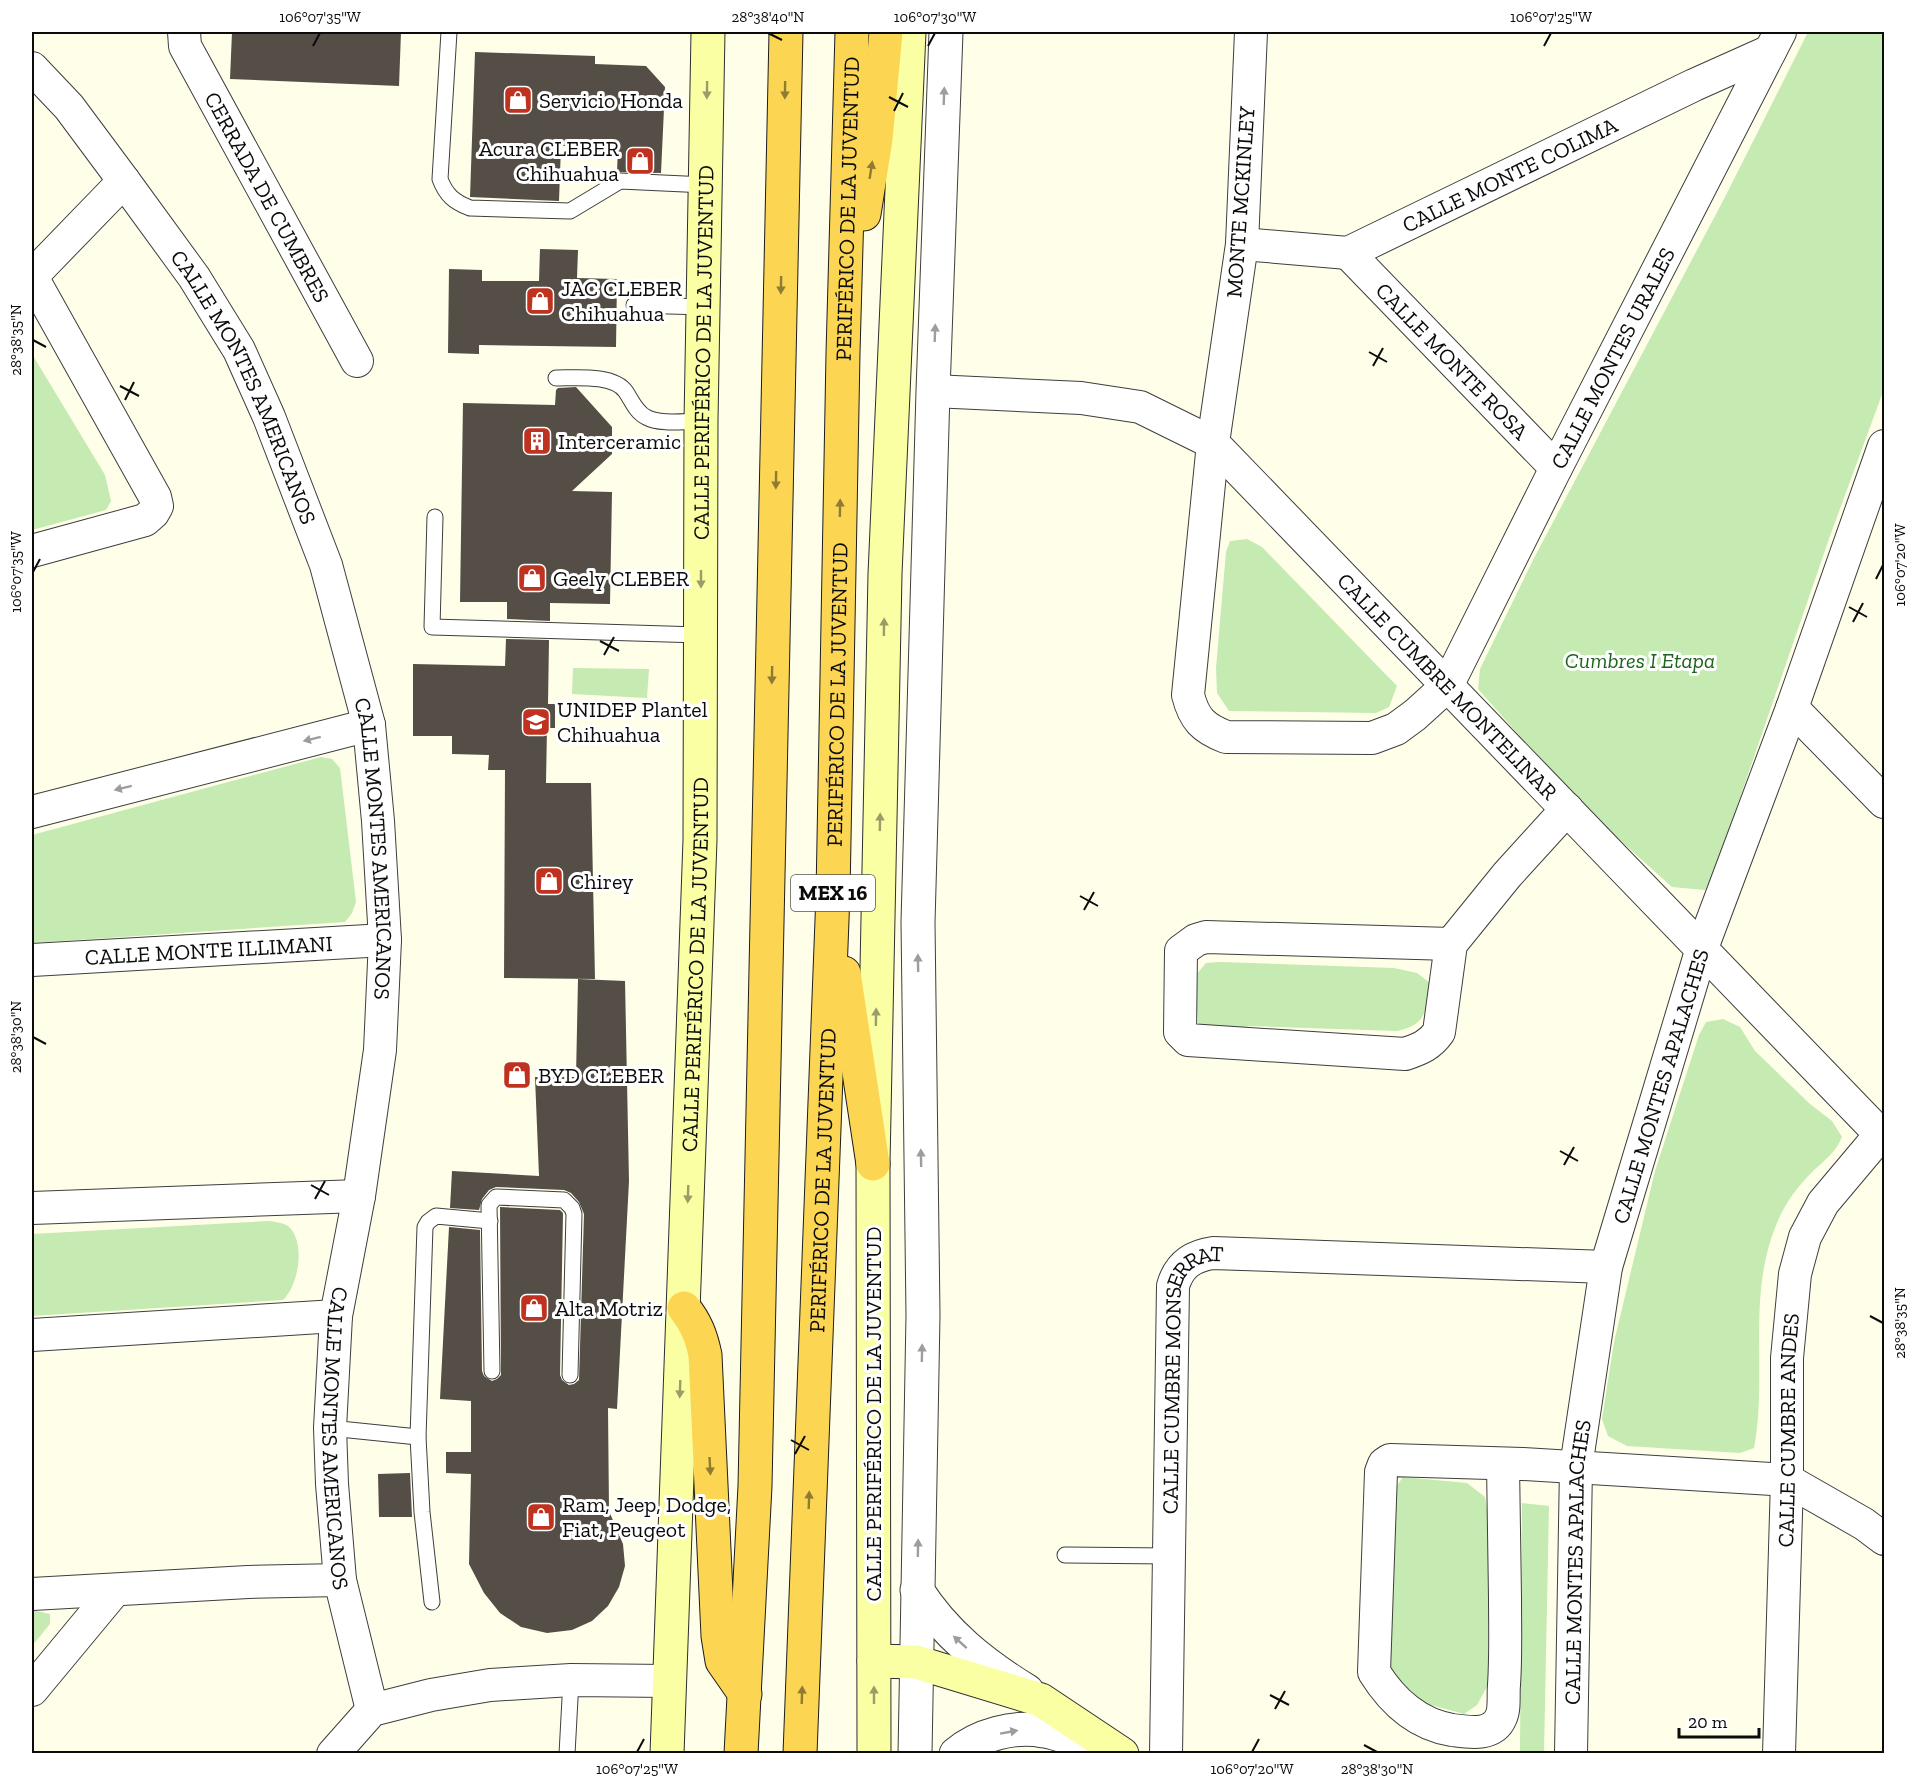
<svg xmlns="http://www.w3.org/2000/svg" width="1916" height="1785" font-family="'Zilla Slab',serif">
	<rect width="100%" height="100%" fill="#fffee9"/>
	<!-- green -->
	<g fill="#c5eab2">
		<path d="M1808,32h76v357l-54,147 -116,337 -9,17 -33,-3 -90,-81 -104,-117 2,-20 53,-109 191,-361z"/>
		<path d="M32,354l73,121 6,26 -5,9 -74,20z"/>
		<path d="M1247,539l15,8 135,139 -8,21 -13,6 -147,-2 -12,-18 -1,-25 10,-116 4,-11z"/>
		<path d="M573,668l76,1 -2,29 -75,-4z"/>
		<path d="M321,757l11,2 8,9 16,134 -4,11 -7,9 -313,21v-108z"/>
		<path d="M1220,962l174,6 23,5 13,10c-5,28 -2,41 -33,48l-149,-5 -13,11 -37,-12 -3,-49 11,-13z"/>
		<path d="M1723,1019l17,8 15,24 55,53 22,17 10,16c-6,15 -17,23 -29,34 -15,15 -28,32 -36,52 -31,72 -9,151 -23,225l-14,5 -113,-7 -19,-10 -6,-17 12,-77 41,-171 44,-136 7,-13z"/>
		<path d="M270,1221c5,1 13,2 18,5 18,15 11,59 -5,74l-251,16v-82z"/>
		<path d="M1403,1477l64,6 18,14 4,26 -1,162 -11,20 -13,9 -40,-11 -35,-32v-174z"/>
		<path d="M1522,1503l27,3 -5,247 -27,1 3,-4z"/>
		<path d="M32,1610l18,4v10l-18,22z"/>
	</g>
	<!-- building -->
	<g fill="#544e47">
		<path d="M232,32h169l-2,54 -169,-7z"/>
		<path d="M475,52l120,4v8l51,2 19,21 -4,86 -44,-1 1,-25 -57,-1 -2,55 -89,-4z"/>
		<path d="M540,249l38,1 -1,28 40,1 -1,68 -137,-2v9l-31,-1 1,-84 33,1v11h57z"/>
		<path d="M576,387l36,40v27l-40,37 40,1 -2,112 -60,-1v18l-43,-2v-17h-47l3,-199 92,2 1,-15 2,-2z"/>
		<path d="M506,639l43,1 -1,64h7v24h-8l-1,55h45l4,196 -91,-1 1,-208h-17l1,-15 -37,-1v-18h-39v-72l92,2z"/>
		<path d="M578,979l47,2 4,200 -12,228 -9,-1 1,103 14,33 2,22 -6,21 -11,19 -16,15 -20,9 -25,3 -26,-6 -21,-14 -16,-20 -15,-29 2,-90 -25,-1v-21h25v-51l-31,-2 9,-172 31,3 2,141 2,5 8,5 5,-2 4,-4 -1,-168 60,3 3,3 -3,162 2,5 7,5 5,-1 5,-4 5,-166 -5,-12 -8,-9 -7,-3 -68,-3 -7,3 -7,9 -3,11 -29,-2 2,-37 87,5 -4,-99h41z"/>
		<path d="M410,1473l2,44h-33l-1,-43z"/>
	</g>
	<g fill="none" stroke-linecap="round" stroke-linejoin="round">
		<!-- service casing -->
		<g stroke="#3e3e3e" stroke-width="17">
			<g id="service">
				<path d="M449,32l-9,147c6,16 14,23 30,29l100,3 50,-30 86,4"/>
				<path d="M634,305l70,2"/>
				<path d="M556,378c19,0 58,-4 70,14 6,9 10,20 20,25 14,8 39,4 55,4"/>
				<path d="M435,517l-3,110 268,8"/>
				<path d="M492,1371l-3,-166 7,-8 68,3 8,8 2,6 -4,161"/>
				<path d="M330,1428l88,9"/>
				<path d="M1065,1555l105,1"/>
				<path d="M432,1602l-10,-90 -4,-75 7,-210 3,-5 8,-6 54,5"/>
				<path d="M567,1754l4,-74"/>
			</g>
		</g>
		<!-- minor casing -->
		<g stroke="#3e3e3e" stroke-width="34">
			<g id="minor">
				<path id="s1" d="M184,32l1,14 172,315"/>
				<path id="s2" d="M1251,32l-9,212 -29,199 -25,252c6,24 15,33 38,42l146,1 24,-9 19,-14 32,-29 109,-218 224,-436"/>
				<path id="s3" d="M32,68l37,39 55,74 70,96 45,73 30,67 57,148 43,160 9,96 7,119 -5,110 -21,146 -23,120 -6,112 2,56 8,96 32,130"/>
				<path id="s4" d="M1242,244l106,9 346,-168 76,-34"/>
				<path id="s5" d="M1348,253l208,215"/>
				<path d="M32,276l92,-95"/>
				<path d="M32,277l123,220 2,9 -4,7 -8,7 -113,31"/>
				<path id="s6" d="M933,391l148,7 59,9 73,36 671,695"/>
				<path d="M1792,708l92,94"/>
				<path d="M32,812l337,-87"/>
				<path d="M1451,944l-12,88c-9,13 -19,17 -34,22l-217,-14 -8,-8 1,-81 15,-11 10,-3 245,7 56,-69 60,-66"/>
				<path id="s7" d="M32,960l353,-20"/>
				<path d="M32,1208l327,-12"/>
				<path d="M32,1335l304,-19"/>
				<path d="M1503,1464c1,45 1,89 2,134 0,29 1,58 -1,87 -1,9 1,24 -3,32 -8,20 -33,15 -49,13 -36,-6 -60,-29 -78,-58l7,-200 3,-8 6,-4 133,4 264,16 77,44 20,15"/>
				<path d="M32,1594l216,-12 92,-2"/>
				<path d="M32,1690l83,-100"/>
				<path d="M333,1754l39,-44 59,-15 59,-10 81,-5 98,1"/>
				<path id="s8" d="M1166,1754l7,-468c6,-21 19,-30 40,-33l393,14"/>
				<path id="s9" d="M1571,1754l5,-287 30,-200 96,-319 90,-240 92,-262"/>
				<path id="s10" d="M1779,1754l8,-274v-122l8,-84 10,-37 18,-34 58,-69"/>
			</g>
		</g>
		<!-- tertiary casing -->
		<g stroke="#3e3e3e" stroke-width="35">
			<g id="tertiary">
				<path d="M917,1590c28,44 66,74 110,101"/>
				<path d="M915,1754l8,-439 -5,-393 15,-531 13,-359"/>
				<path d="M956,1754c22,-19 59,-29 88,-23 20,3 38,14 56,23"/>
			</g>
		</g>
		<!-- secondary casing -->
		<g stroke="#2d2d2d" stroke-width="35">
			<g id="secondary">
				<path d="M874,1661l42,1 125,38 81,54"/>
				<path id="s11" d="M667,1754l33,-914 1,-419 7,-389"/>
				<path d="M874,1754l-1,-590 12,-590 24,-542"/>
			</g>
		</g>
		<!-- trunk casing -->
		<g stroke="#1c1c1c" stroke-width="35">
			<g id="trunk">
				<path d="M864,214l12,-75 10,-107"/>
				<path d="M844,973l29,191"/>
				<path d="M684,1308c12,15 17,28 21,47l13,281 4,25 23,33"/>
				<path d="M741,1754l14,-268 31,-1454"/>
				<path id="s12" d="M800,1754l33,-860 10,-541 9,-321"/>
			</g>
		</g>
		<!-- service -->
		<use href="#service" stroke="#fff" stroke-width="15"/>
		<!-- minor -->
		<use href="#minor" stroke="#fff" stroke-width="32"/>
		<!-- tertiary -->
		<use href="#tertiary" stroke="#fff" stroke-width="33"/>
		<!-- secondary -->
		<use href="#secondary" stroke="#faffa4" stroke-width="33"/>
		<!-- trunk -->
		<use href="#trunk" stroke="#fcd653" stroke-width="33"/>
	</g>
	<!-- one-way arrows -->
	<defs><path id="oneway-solid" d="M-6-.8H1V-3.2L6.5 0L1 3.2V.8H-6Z" transform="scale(1.5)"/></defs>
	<g fill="#9a9d67">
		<use href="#oneway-solid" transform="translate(707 90) rotate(91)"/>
		<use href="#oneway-solid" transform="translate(701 579) rotate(90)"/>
		<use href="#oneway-solid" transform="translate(884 627) rotate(-89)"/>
		<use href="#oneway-solid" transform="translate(880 822) rotate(-89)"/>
		<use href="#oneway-solid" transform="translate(876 1017) rotate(-89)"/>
		<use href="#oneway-solid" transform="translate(688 1194) rotate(92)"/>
		<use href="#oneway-solid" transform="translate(680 1389) rotate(92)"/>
		<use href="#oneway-solid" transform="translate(874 1695) rotate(-90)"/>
	</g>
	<g fill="#907b33">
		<use href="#oneway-solid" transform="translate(785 90) rotate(91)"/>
		<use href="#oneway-solid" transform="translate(871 170) rotate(-81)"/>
		<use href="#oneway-solid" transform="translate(781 285) rotate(91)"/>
		<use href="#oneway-solid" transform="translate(776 480) rotate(91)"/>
		<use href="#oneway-solid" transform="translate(840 508) rotate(-89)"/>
		<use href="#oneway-solid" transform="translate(772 675) rotate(91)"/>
		<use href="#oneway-solid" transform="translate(710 1466) rotate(87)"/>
		<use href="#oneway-solid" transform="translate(809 1500) rotate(-88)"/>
		<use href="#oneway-solid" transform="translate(802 1695) rotate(-88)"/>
	</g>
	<g fill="#9d9d9d">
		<use href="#oneway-solid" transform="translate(944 96) rotate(-88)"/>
		<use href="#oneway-solid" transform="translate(935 333) rotate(-88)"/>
		<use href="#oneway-solid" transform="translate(312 739) rotate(166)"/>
		<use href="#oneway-solid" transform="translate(123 788) rotate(166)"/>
		<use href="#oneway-solid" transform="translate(918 963) rotate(-91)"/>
		<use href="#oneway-solid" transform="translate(921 1158) rotate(-91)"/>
		<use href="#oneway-solid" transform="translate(922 1353) rotate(-89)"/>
		<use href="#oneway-solid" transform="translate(918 1548) rotate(-89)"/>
		<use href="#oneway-solid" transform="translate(960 1642) rotate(-138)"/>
		<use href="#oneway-solid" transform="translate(1009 1732) rotate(-10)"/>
	</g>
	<!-- ticks -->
	<path fill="none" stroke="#0b0b0b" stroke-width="2" d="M768,33l14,7M313,46l7,-13M928,46l7,-13M1544,46l7,-13M889,97l19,10M894,111l9,-18M33,340l13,7M1369,352l18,10M1373,366l10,-18M120,386l19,10M125,400l9,-18M33,572l7,-13M1876,579l7,-14M1849,607l18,10M1853,622l10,-19M600,641l19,10M604,655l10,-18M1080,896l18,10M1084,910l10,-18M33,1037l13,7M1560,1151l18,10M1564,1165l10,-18M311,1185l18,10M315,1199l10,-18M1870,1316l13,7M791,1440l18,10M795,1454l10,-18M1270,1695l19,10M1275,1709l10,-18M1364,1745l13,7M637,1752l7,-13M1252,1752l7,-13"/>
	<!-- icons -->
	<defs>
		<g id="shop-square" transform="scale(1.5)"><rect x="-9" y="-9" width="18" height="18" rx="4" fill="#bf321f" stroke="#fff"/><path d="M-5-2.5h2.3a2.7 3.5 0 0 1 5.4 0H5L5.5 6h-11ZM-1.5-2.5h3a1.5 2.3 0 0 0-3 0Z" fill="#fff"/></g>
		<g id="building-square" transform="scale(1.5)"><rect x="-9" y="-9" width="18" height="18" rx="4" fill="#bf321f" stroke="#fff"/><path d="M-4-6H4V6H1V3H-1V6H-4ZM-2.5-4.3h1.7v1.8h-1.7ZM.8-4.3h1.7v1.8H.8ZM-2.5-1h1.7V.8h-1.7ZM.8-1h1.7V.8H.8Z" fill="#fff"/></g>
		<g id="school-square" transform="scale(1.5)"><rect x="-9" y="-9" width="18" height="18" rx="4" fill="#bf321f" stroke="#fff"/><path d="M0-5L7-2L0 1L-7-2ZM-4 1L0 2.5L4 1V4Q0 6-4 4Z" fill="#fff"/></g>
	</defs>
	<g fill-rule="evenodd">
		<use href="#shop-square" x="518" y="100"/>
		<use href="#shop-square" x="640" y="161"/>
		<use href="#shop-square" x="540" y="301"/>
		<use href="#building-square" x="537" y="441"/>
		<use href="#shop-square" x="532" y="578"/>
		<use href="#school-square" x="536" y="722"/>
		<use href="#shop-square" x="549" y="881"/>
		<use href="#shop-square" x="517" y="1075"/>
		<use href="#shop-square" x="534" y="1308"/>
		<use href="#shop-square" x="541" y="1517"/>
	</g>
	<g text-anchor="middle" stroke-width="6" stroke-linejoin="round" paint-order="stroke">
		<!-- shield labels -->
		<rect fill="#fff" stroke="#545454" stroke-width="1.5" x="791" y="875" width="84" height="36" rx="4.5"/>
		<g font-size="21" font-weight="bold" fill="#0b0b0b">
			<text x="833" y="900">MEX 16</text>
		</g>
		<!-- poi labels -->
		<g font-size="22" fill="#0b0b0b" stroke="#fff" text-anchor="start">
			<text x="539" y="108">Servicio Honda</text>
			<text x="619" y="156" text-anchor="end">Acura CLEBER<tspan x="619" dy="25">Chihuahua</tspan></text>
			<text x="561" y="296">JAC CLEBER<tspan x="561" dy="25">Chihuahua</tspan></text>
			<text x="558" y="449">Interceramic</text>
			<text x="553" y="586">Geely CLEBER</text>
			<text x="557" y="717">UNIDEP Plantel<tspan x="557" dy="25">Chihuahua</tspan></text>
			<text x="570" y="889">Chirey</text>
			<text x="538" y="1083">BYD CLEBER</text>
			<text x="555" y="1316">Alta Motriz</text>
			<text x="562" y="1512">Ram, Jeep, Dodge,<tspan x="562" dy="25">Fiat, Peugeot</tspan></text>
		</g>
		<!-- street labels -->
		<g font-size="22" fill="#0b0b0b" stroke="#fff">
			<text dy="8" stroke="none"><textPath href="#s4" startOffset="286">CALLE MONTE COLIMA</textPath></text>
			<text dy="8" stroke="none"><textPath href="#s1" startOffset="186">CERRADA DE CUMBRES</textPath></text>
			<text transform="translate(1240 202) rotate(-86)" y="8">MONTE MCKINLEY</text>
			<text dy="8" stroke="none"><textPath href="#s12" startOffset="1546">PERIFÉRICO DE LA JUVENTUD</textPath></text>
			<text dy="8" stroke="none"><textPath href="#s11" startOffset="1402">CALLE PERIFÉRICO DE LA JUVENTUD</textPath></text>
			<text dy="8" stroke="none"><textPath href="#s2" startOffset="1332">CALLE MONTES URALES</textPath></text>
			<text dy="8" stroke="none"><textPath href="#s5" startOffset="150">CALLE MONTE ROSA</textPath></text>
			<text dy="8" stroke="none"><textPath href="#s3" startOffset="386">CALLE MONTES AMERICANOS</textPath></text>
			<text dy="8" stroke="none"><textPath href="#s6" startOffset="627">CALLE CUMBRE MONTELINAR</textPath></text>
			<text dy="8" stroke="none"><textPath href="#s12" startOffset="1060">PERIFÉRICO DE LA JUVENTUD</textPath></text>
			<text dy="8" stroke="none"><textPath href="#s3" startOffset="872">CALLE MONTES AMERICANOS</textPath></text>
			<text dy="8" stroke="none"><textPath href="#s7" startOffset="177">CALLE MONTE ILLIMANI</textPath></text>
			<text dy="8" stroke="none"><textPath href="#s11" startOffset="790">CALLE PERIFÉRICO DE LA JUVENTUD</textPath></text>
			<text dy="8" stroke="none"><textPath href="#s9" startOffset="678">CALLE MONTES APALACHES</textPath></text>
			<text dy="8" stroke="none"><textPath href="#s12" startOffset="574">PERIFÉRICO DE LA JUVENTUD</textPath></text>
			<text dy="8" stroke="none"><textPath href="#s8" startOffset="387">CALLE CUMBRE MONSERRAT</textPath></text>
			<text transform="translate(873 1414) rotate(-90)" y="8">CALLE PERIFÉRICO DE LA JUVENTUD</text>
			<text dy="8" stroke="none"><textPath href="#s10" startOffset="324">CALLE CUMBRE ANDES</textPath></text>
			<text dy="8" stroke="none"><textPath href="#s3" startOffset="1466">CALLE MONTES AMERICANOS</textPath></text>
			<text dy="8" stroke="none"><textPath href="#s9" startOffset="192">CALLE MONTES APALACHES</textPath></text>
		</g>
		<!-- park labels -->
		<g font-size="22" font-style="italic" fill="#1d641a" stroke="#fff">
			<text x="1640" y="668">Cumbres I Etapa</text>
		</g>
	</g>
	<!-- border -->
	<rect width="1916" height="1785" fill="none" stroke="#ffffff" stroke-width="66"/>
	<!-- scale -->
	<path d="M1679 1728v9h80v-9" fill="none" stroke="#0b0b0b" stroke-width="3"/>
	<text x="1688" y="1728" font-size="18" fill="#0b0b0b" stroke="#ffffff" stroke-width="4.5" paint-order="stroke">20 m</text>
	<rect x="33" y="33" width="1850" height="1719" fill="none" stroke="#0b0b0b" stroke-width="2"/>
	<g font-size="15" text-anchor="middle" fill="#0b0b0b">
		<text x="320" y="22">106°07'35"W</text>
		<text x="768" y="22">28°38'40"N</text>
		<text x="935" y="22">106°07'30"W</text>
		<text x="1551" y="22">106°07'25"W</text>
		<text transform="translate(16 340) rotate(-90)" y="5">28°38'35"N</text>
		<text transform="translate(1900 565) rotate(-90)" y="5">106°07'20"W</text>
		<text transform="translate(16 572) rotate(-90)" y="5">106°07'35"W</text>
		<text transform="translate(16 1037) rotate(-90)" y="5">28°38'30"N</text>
		<text transform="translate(1900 1323) rotate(-90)" y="5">28°38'35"N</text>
		<text x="637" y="1774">106°07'25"W</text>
		<text x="1252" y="1774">106°07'20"W</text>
		<text x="1377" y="1774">28°38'30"N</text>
	</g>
</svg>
